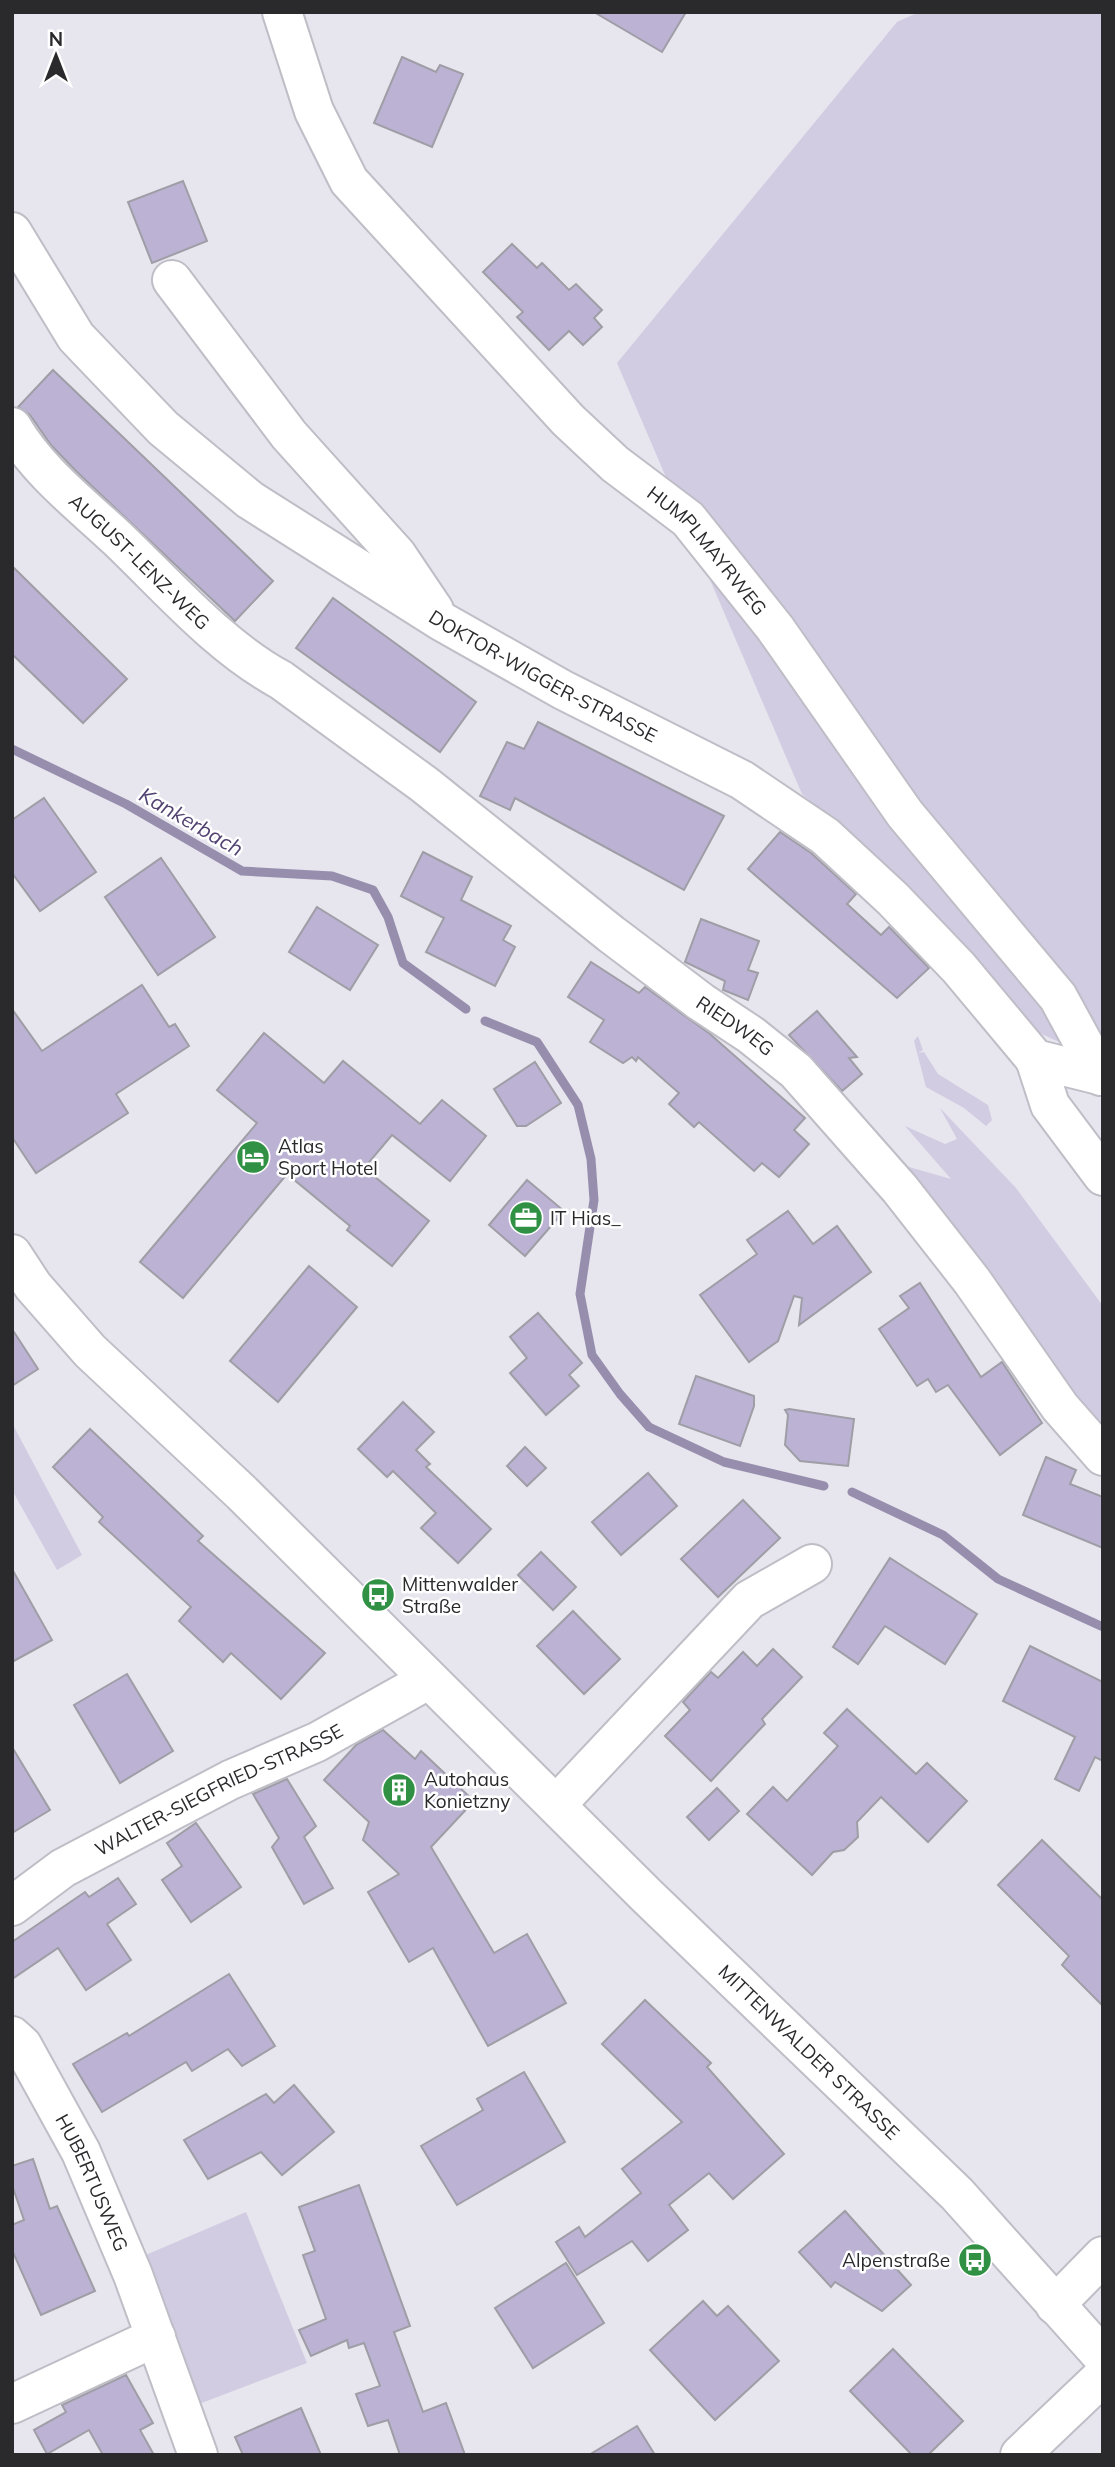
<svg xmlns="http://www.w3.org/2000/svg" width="1115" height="2467" font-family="Mulish,sans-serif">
	<rect width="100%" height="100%" fill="#e7e5ed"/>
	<!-- green -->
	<g fill="#d2cce3">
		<path d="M919,12h184v1039l-35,-5 -33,-15 -159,-172 -74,-65 -185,-431 280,-341z"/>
		<path d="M918,1036l5,14 -5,3 6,-1 14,22 50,31 4,15 -6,6 -22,-18 -38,-21 -12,-46z"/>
		<path d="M940,1108l76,80 87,118v136l-222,-283 70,20 -46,-53 40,18 12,-5z"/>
		<path d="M12,1423l70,132 -25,15 -45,-80z"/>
		<path d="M246,2212l61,151 -108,41 -58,-147z"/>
	</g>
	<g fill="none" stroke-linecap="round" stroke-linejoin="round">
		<!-- stream -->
		<g stroke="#978eae" stroke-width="9">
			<path d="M12,749l114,55 116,67 90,5 41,14 15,27 15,46 63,46"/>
			<path d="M485,1021l52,21 41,63 13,54 3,41 -14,94 12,61 28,39 29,33 75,35 100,24"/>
			<path d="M852,1492l91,43 55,44 105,48"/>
		</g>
	</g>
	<!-- building -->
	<g fill="#bcb3d4" stroke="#9f9da5" stroke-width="2">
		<path d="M594,12h92l-24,40z"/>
		<path d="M402,57l34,15 4,-7 23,9 -31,73 -58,-24z"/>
		<path d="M183,181l24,60 -55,22 -24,-61z"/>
		<path d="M512,244l25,24 5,-5 27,27 7,-6 26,26 -8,8 8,9 -19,18 -14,-14 -20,19 -32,-33 6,-5 -40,-40z"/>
		<path d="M53,370l220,211 -38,40 -158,-149 -26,-27 -21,-30 -12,-8z"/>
		<path d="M12,566l115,113 -44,44 -71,-69z"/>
		<path d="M333,598l143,104 -36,50 -144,-104z"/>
		<path d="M538,722l186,94 -40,74 -169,-92 -5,12 -30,-14 27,-54 17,7z"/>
		<path d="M44,798l52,74 -56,39 -28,-38v-53z"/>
		<path d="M780,832l31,21 45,41 -9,10 34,31 8,-8 40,41 -32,30 -149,-129z"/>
		<path d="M423,852l49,25 -11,23 50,26 -8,14 12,7 -20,39 -69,-34 18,-34 -43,-22z"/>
		<path d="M161,858l54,79 -57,38 -53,-78z"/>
		<path d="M317,907l61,38 -28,45 -61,-38z"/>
		<path d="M701,919l58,22 -11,29 10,3 -10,27 -25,-10 2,-9 -40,-19z"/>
		<path d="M591,962l48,31 6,-6 65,47 95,84 -11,12 15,14 -30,33 -17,-14 -8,8 -55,-49 -5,5 -25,-23 10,-11 -41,-36 -2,4 -4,-4 -9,6 -33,-21 14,-22 -36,-23z"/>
		<path d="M142,985l27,42 6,-3 14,22 -73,48 12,19 -92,60 -24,-36v-128l30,42z"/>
		<path d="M817,1011l40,46 -8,1 13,16 -20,17 -53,-56z"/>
		<path d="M264,1033l60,50 19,-22 77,63 22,-24 44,36 -36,45 -58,-46 -28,33 65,53 -37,45 -45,-36 3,-4 -63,-52 -104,124 -43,-36 117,-139 -40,-33z"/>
		<path d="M535,1062l26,41 -35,23h-9l-23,-37z"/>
		<path d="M527,1180l37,31 -39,45 -36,-31z"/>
		<path d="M788,1211l25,33 24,-18 34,46 -72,53 3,-27 -8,-2 -16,45 -29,21 -49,-67 57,-41 -10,-14z"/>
		<path d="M309,1266l48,41 -79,95 -48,-41z"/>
		<path d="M920,1283l61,94 21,-15 40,61 -42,32 -52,-70 -12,7 -8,-13 -11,7 -38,-57 30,-21 -9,-12z"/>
		<path d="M538,1313l44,50 -13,12 10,11 -33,29 -36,-42 17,-15 -17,-21z"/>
		<path d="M12,1329l26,40 -26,17z"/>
		<path d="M696,1376l58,20v10l-14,40 -61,-22z"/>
		<path d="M403,1402l31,30 -18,18 14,14 -4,3 65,62 -33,34 -37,-35 15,-15 -43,-42 -6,6 -29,-28z"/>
		<path d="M789,1409l65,10 -6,47 -48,-5 -15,-16 3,-30 -3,-5z"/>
		<path d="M90,1429l113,107 -5,5 127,112 -44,46 -50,-46 -8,9 -44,-41 12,-14 -92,-85 4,-5 -50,-50z"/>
		<path d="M525,1447l21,21 -19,18 -20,-20z"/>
		<path d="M1046,1457l30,13 -6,14 33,13v51l-80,-33z"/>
		<path d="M648,1473l29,33 -56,49 -29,-33z"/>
		<path d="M743,1500l37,38 -62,59 -37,-38z"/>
		<path d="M541,1552l35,35 -23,23 -35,-35z"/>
		<path d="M890,1558l87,56 -32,50 -60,-38 -27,38 -25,-17z"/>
		<path d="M12,1569l40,71 -40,22z"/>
		<path d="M573,1611l47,48 -36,35 -47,-48z"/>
		<path d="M1030,1646l73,36v79l-8,-4 -16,34 -24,-12 20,-42 -72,-36z"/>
		<path d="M773,1649l29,28 -40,42 3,5 -54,57 -46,-45 25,-26 -7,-8 28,-30 7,6 25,-26 14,14z"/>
		<path d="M127,1674l46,77 -53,32 -46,-78z"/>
		<path d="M847,1709l69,65 11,-11 40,38 -39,41 -47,-45 -24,25 1,15 -14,13 -11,2 -21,23 -65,-61 26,-27 14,14 51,-55 -14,-13z"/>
		<path d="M383,1730l32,29 6,-8 53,50 -43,46 63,106 33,-19 39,69 -78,43 -55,-98 -24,14 -41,-70 31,-18 -36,-34 6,-18 -45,-42 32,-35z"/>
		<path d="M12,1747l38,63 -38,23z"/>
		<path d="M287,1779l29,47 -12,11 29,51 -29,16 -32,-57 7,-9 -26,-44z"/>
		<path d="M717,1788l22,23 -30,29 -22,-23z"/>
		<path d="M196,1823l45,64 -50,35 -29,-42 20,-14 -15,-23z"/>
		<path d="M1042,1840l61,60v106l-41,-41 7,-9 -71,-71z"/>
		<path d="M118,1878l18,26 -29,20 24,36 -45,30 -28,-42 -46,31v-37l73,-50 4,5z"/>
		<path d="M229,1974l46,72 -33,20 -14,-17 -36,22 -6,-9 -84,50 -29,-48 54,-31 2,3z"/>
		<path d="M645,2000l66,63 -4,4 77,87 -51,45 -24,-26 -40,32 19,25 -40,31 -16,-20 -55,34 -21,-33 23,-15 6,10 56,-44 -19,-24 60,-47 -80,-78z"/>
		<path d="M524,2072l41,70 -108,63 -36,-59 62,-36 -6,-11z"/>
		<path d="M294,2085l40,47 -52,43 -21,-23 -53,27 -24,-39 82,-46 8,9z"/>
		<path d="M33,2159l17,50 7,-3 38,85 -54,24 -29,-65v-25l12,-5 -12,-35v-19z"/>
		<path d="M359,2185l51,141 -16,6 29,80 23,-9 19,52h-65l-12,-35 -20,6 -12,-32 24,-8 -16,-43 -15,5 -2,-8 -36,16 -12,-26 27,-11 -23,-64 12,-4 -16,-44z"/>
		<path d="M845,2211l66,74 -29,26 -47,-29 -4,5 -32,-35z"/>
		<path d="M566,2263l38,60 -71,45 -38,-60z"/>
		<path d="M703,2301l14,15 11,-10 51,55 -64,59 -65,-70z"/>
		<path d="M893,2349l70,72 -35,34h-16l-62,-64z"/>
		<path d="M126,2375l27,48 -13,7 14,25h-51l-14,-25 -42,24 -13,-24 32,-18 -4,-7z"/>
		<path d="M301,2408l20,47h-78l-8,-18z"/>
		<path d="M637,2426l18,29h-66z"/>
	</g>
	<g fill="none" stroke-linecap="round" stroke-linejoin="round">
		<!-- minor casing -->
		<g stroke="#bfbdc6" stroke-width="42">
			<g id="minor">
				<path id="s1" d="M282,12l32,99 35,70 219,239 47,44 73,55 87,109 130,186 153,183 43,79"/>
				<path id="s2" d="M12,232l64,105 87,91 87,72 191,121 122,69 179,90 83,56 68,63 66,69 76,91 68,17"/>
				<path d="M172,280l117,155 108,120 37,55"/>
				<path id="s3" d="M12,427c26,45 70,78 107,113 51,49 100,106 162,140l144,105 186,149 90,68 50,33 45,36 104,118 72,92 88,126 43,49"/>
				<path d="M1035,1059l15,46 53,71"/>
				<path d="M556,1805l193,-205 63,-36"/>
				<path id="s4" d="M12,1906l51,-38 167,-88 87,-38 111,-62"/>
				<path id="s5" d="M12,2036l10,9 59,107 52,123 65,180"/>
				<path d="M1055,2305l48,-49"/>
				<path d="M12,2404l144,-67"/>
				<path d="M1020,2455l83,-79"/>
			</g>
		</g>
		<!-- major casing -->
		<g stroke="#bfbdc6" stroke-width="42">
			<g id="major">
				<path id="s6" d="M12,1254l21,32 57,65 152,142 405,403 310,298 146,163"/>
			</g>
		</g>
		<!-- minor -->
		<use href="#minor" stroke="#fff" stroke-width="38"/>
		<!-- major -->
		<use href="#major" stroke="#fff" stroke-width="38"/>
	</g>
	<!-- icons -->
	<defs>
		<g id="hotel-disc" transform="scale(1.75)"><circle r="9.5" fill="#309145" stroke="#fff"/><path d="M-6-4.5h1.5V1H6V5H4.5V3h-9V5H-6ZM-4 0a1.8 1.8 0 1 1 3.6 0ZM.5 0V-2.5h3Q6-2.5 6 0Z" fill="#fff"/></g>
		<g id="office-disc" transform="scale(1.75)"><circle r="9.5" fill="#309145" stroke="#fff"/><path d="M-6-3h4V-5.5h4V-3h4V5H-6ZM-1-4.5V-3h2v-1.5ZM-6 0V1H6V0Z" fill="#fff"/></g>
		<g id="bus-disc" transform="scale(1.75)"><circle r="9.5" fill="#309145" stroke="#fff"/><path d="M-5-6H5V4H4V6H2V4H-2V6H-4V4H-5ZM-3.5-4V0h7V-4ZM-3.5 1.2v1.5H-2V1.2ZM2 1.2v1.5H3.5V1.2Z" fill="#fff"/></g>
		<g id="building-disc" transform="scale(1.75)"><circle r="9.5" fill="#309145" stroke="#fff"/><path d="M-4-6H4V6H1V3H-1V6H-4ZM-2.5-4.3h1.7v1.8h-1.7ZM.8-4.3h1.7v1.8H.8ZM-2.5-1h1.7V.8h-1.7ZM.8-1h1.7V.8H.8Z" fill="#fff"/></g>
	</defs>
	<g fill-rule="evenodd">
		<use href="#hotel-disc" x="253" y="1157"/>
		<use href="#office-disc" x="526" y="1218"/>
		<use href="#bus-disc" x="378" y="1595"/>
		<use href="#building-disc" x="399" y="1790"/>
		<use href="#bus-disc" x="975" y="2260"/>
	</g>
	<g text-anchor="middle" stroke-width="5" stroke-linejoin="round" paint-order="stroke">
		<!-- street labels -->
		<g font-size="19" fill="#2a292c" stroke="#fff">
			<text dy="7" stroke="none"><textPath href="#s1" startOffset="698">HUMPLMAYRWEG</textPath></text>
			<text dy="7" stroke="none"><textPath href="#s3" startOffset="186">AUGUST-LENZ-WEG</textPath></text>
			<text dy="7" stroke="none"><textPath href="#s2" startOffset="704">DOKTOR-WIGGER-STRASSE</textPath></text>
			<text dy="7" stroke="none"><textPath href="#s3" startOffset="942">RIEDWEG</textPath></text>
			<text dy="7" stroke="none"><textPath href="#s4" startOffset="238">WALTER-SIEGFRIED-STRASSE</textPath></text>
			<text dy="7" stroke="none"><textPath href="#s6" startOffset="1129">MITTENWALDER STRASSE</textPath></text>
			<text dy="7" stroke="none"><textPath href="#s5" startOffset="168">HUBERTUSWEG</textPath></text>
		</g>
		<!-- poi labels -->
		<g font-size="19" fill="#2a292c" stroke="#fff" text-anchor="start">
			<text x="278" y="1153">Atlas<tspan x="278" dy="22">Sport Hotel</tspan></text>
			<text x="550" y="1225">IT Hias_</text>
			<text x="402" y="1591">Mittenwalder<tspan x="402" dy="22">Straße</tspan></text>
			<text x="424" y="1786">Autohaus<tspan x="424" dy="22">Konietzny</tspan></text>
			<text x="950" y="2267" text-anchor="end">Alpenstraße</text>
		</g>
		<!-- water labels -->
		<g font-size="21" font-style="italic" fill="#524372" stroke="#fff">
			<text transform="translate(191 822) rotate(30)" y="7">Kankerbach</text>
		</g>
	</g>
	<!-- border -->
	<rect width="1115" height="2467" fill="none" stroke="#2a292c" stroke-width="28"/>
	<!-- north arrow -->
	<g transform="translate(56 56)" stroke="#ffffff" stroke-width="5" paint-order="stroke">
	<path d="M0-5L12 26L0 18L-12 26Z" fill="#2a292c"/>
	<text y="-10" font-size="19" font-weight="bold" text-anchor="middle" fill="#2a292c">N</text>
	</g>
</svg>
